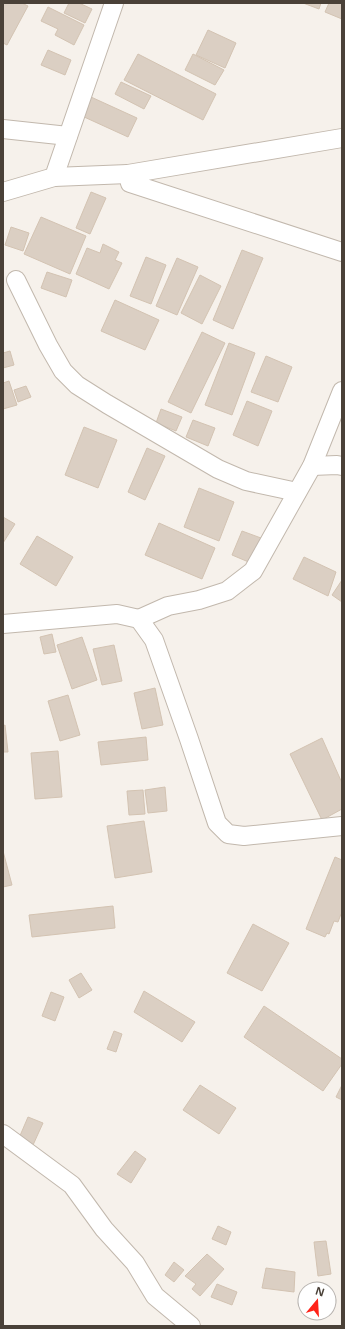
<svg xmlns="http://www.w3.org/2000/svg" width="345" height="1329" font-family="'Open Sans',sans-serif">
	<rect width="100%" height="100%" fill="#f6f1eb"/>
	<!-- building -->
	<g fill="#dbcfc3" stroke="#d3c3b2">
		<path d="M3,3h19l6,3 -21,39 -4,-2z"/>
		<path d="M69,3h10l13,6 -7,14 -21,-10z"/>
		<path d="M303,3h18l-2,6z"/>
		<path d="M329,3h13v16l-17,-7z"/>
		<path d="M48,7l36,18 -10,20 -19,-10 3,-6 -17,-8z"/>
		<path d="M208,30l28,13 -11,25 -29,-13z"/>
		<path d="M48,50l23,10 -6,15 -24,-10z"/>
		<path d="M138,54l78,40 -13,26 -79,-40z"/>
		<path d="M193,54l31,16 -9,15 -30,-15z"/>
		<path d="M121,82l30,14 -7,13 -29,-15z"/>
		<path d="M91,97l46,21 -9,19 -46,-21z"/>
		<path d="M91,192l15,6 -16,36 -14,-6z"/>
		<path d="M41,217l45,19 -16,38 -46,-20z"/>
		<path d="M11,227l18,6 -6,18 -18,-6z"/>
		<path d="M103,244l16,8 -4,8 7,3 -13,26 -33,-15 11,-26 13,5z"/>
		<path d="M242,250l21,8 -30,71 -20,-9z"/>
		<path d="M146,257l20,8 -15,39 -21,-8z"/>
		<path d="M177,258l21,9 -21,48 -21,-9z"/>
		<path d="M47,272l25,8 -6,17 -25,-9z"/>
		<path d="M200,275l21,11 -19,38 -21,-11z"/>
		<path d="M115,300l44,20 -14,30 -44,-19z"/>
		<path d="M202,332l23,11 -34,70 -23,-11z"/>
		<path d="M229,343l26,10 -23,62 -27,-10z"/>
		<path d="M10,351l4,14 -11,3v-15z"/>
		<path d="M266,356l26,11 -14,35 -27,-10z"/>
		<path d="M9,381l8,24 -14,4v-26z"/>
		<path d="M26,386l5,11 -13,5 -4,-12z"/>
		<path d="M247,401l25,10 -14,35 -25,-11z"/>
		<path d="M161,409l21,8 -6,14 -20,-8z"/>
		<path d="M193,420l22,8 -7,18 -22,-9z"/>
		<path d="M84,427l33,13 -19,48 -33,-13z"/>
		<path d="M147,448l18,8 -20,44 -17,-8z"/>
		<path d="M199,488l35,14 -15,39 -35,-14z"/>
		<path d="M3,517l12,7 -12,19z"/>
		<path d="M159,523l56,25 -13,31 -57,-24z"/>
		<path d="M242,531l19,7 -10,25 -19,-8z"/>
		<path d="M37,536l36,21 -17,29 -36,-22z"/>
		<path d="M304,557l32,15 -8,24 -35,-17z"/>
		<path d="M342,580v22l-10,-7z"/>
		<path d="M52,634l4,18 -12,2 -4,-17z"/>
		<path d="M82,637l15,43 -25,9 -15,-44z"/>
		<path d="M114,645l8,36 -20,4 -9,-36z"/>
		<path d="M155,688l8,37 -21,4 -8,-36z"/>
		<path d="M68,695l12,40 -20,6 -12,-40z"/>
		<path d="M5,725l3,27h-5v-26z"/>
		<path d="M146,737l2,23 -47,5 -3,-23z"/>
		<path d="M322,738l20,45v26l-20,11 -32,-66z"/>
		<path d="M58,751l4,46 -27,2 -4,-46z"/>
		<path d="M165,787l2,24 -19,2 -3,-23z"/>
		<path d="M143,790l2,24 -16,1 -2,-24z"/>
		<path d="M144,821l8,51 -37,6 -8,-52z"/>
		<path d="M3,851l9,34 -9,2z"/>
		<path d="M335,857l7,3v55l-1,-1 -3,8 -4,-1 -5,13 -2,-1 -2,4 -19,-8z"/>
		<path d="M113,906l2,22 -83,9 -3,-22z"/>
		<path d="M253,924l36,19 -27,48 -35,-18z"/>
		<path d="M81,973l11,17 -13,8 -10,-18z"/>
		<path d="M144,991l51,31 -13,20 -48,-30z"/>
		<path d="M51,992l13,5 -9,24 -13,-5z"/>
		<path d="M264,1006l78,53v5l-19,27 -79,-54z"/>
		<path d="M114,1031l8,3 -6,18 -9,-3z"/>
		<path d="M200,1085l36,23 -17,26 -36,-24z"/>
		<path d="M342,1085v15l-6,-3z"/>
		<path d="M28,1117l15,6 -10,22 -14,-7z"/>
		<path d="M135,1151l11,8 -15,24 -14,-9z"/>
		<path d="M218,1226l13,6 -5,13 -14,-6z"/>
		<path d="M326,1241l5,33 -13,2 -4,-34z"/>
		<path d="M207,1254l17,15 -24,27 -8,-7 4,-5 -11,-8z"/>
		<path d="M174,1262l10,8 -10,12 -9,-7z"/>
		<path d="M266,1268l29,4 -1,20 -32,-4z"/>
		<path d="M217,1284l20,8 -5,13 -21,-8z"/>
	</g>
	<g fill="none" stroke-linecap="round" stroke-linejoin="round">
		<!-- minor casing -->
		<g stroke="#c2b8ad" stroke-width="20">
			<g id="minor">
				<path d="M3,129l65,7"/>
				<path d="M342,138l-214,36 2,9 212,69"/>
				<path d="M54,177l74,-3"/>
				<path d="M3,192l51,-15 60,-174"/>
				<path d="M16,280l32,65 15,26 14,14 30,19 111,65 28,12 51,11"/>
				<path d="M312,466l25,-1 5,1"/>
				<path d="M139,619l29,-13 31,-6 28,-9 26,-20 59,-105 30,-75"/>
				<path d="M3,624l114,-10 22,5 15,21 35,99 28,84 11,11 16,2 98,-10"/>
				<path d="M3,1134l69,51 32,44 31,34 20,33 36,30"/>
			</g>
		</g>
		<!-- minor -->
		<use href="#minor" stroke="#fff" stroke-width="18"/>
	</g>
	<!-- border -->
	<rect width="345" height="1329" fill="none" stroke="#4a4138" stroke-width="8"/>
	<!-- north arrow -->
	<g transform="translate(317 1301) rotate(18)"><circle r="19" fill="#ffffff" stroke="#b7b3af"/>
	<path d="M0-3L7 15L0 10L-7 15Z" fill="#ff2319"/>
	<text y="-6" font-size="11" font-weight="bold" text-anchor="middle" fill="#4a4138">N</text>
	</g>
</svg>
